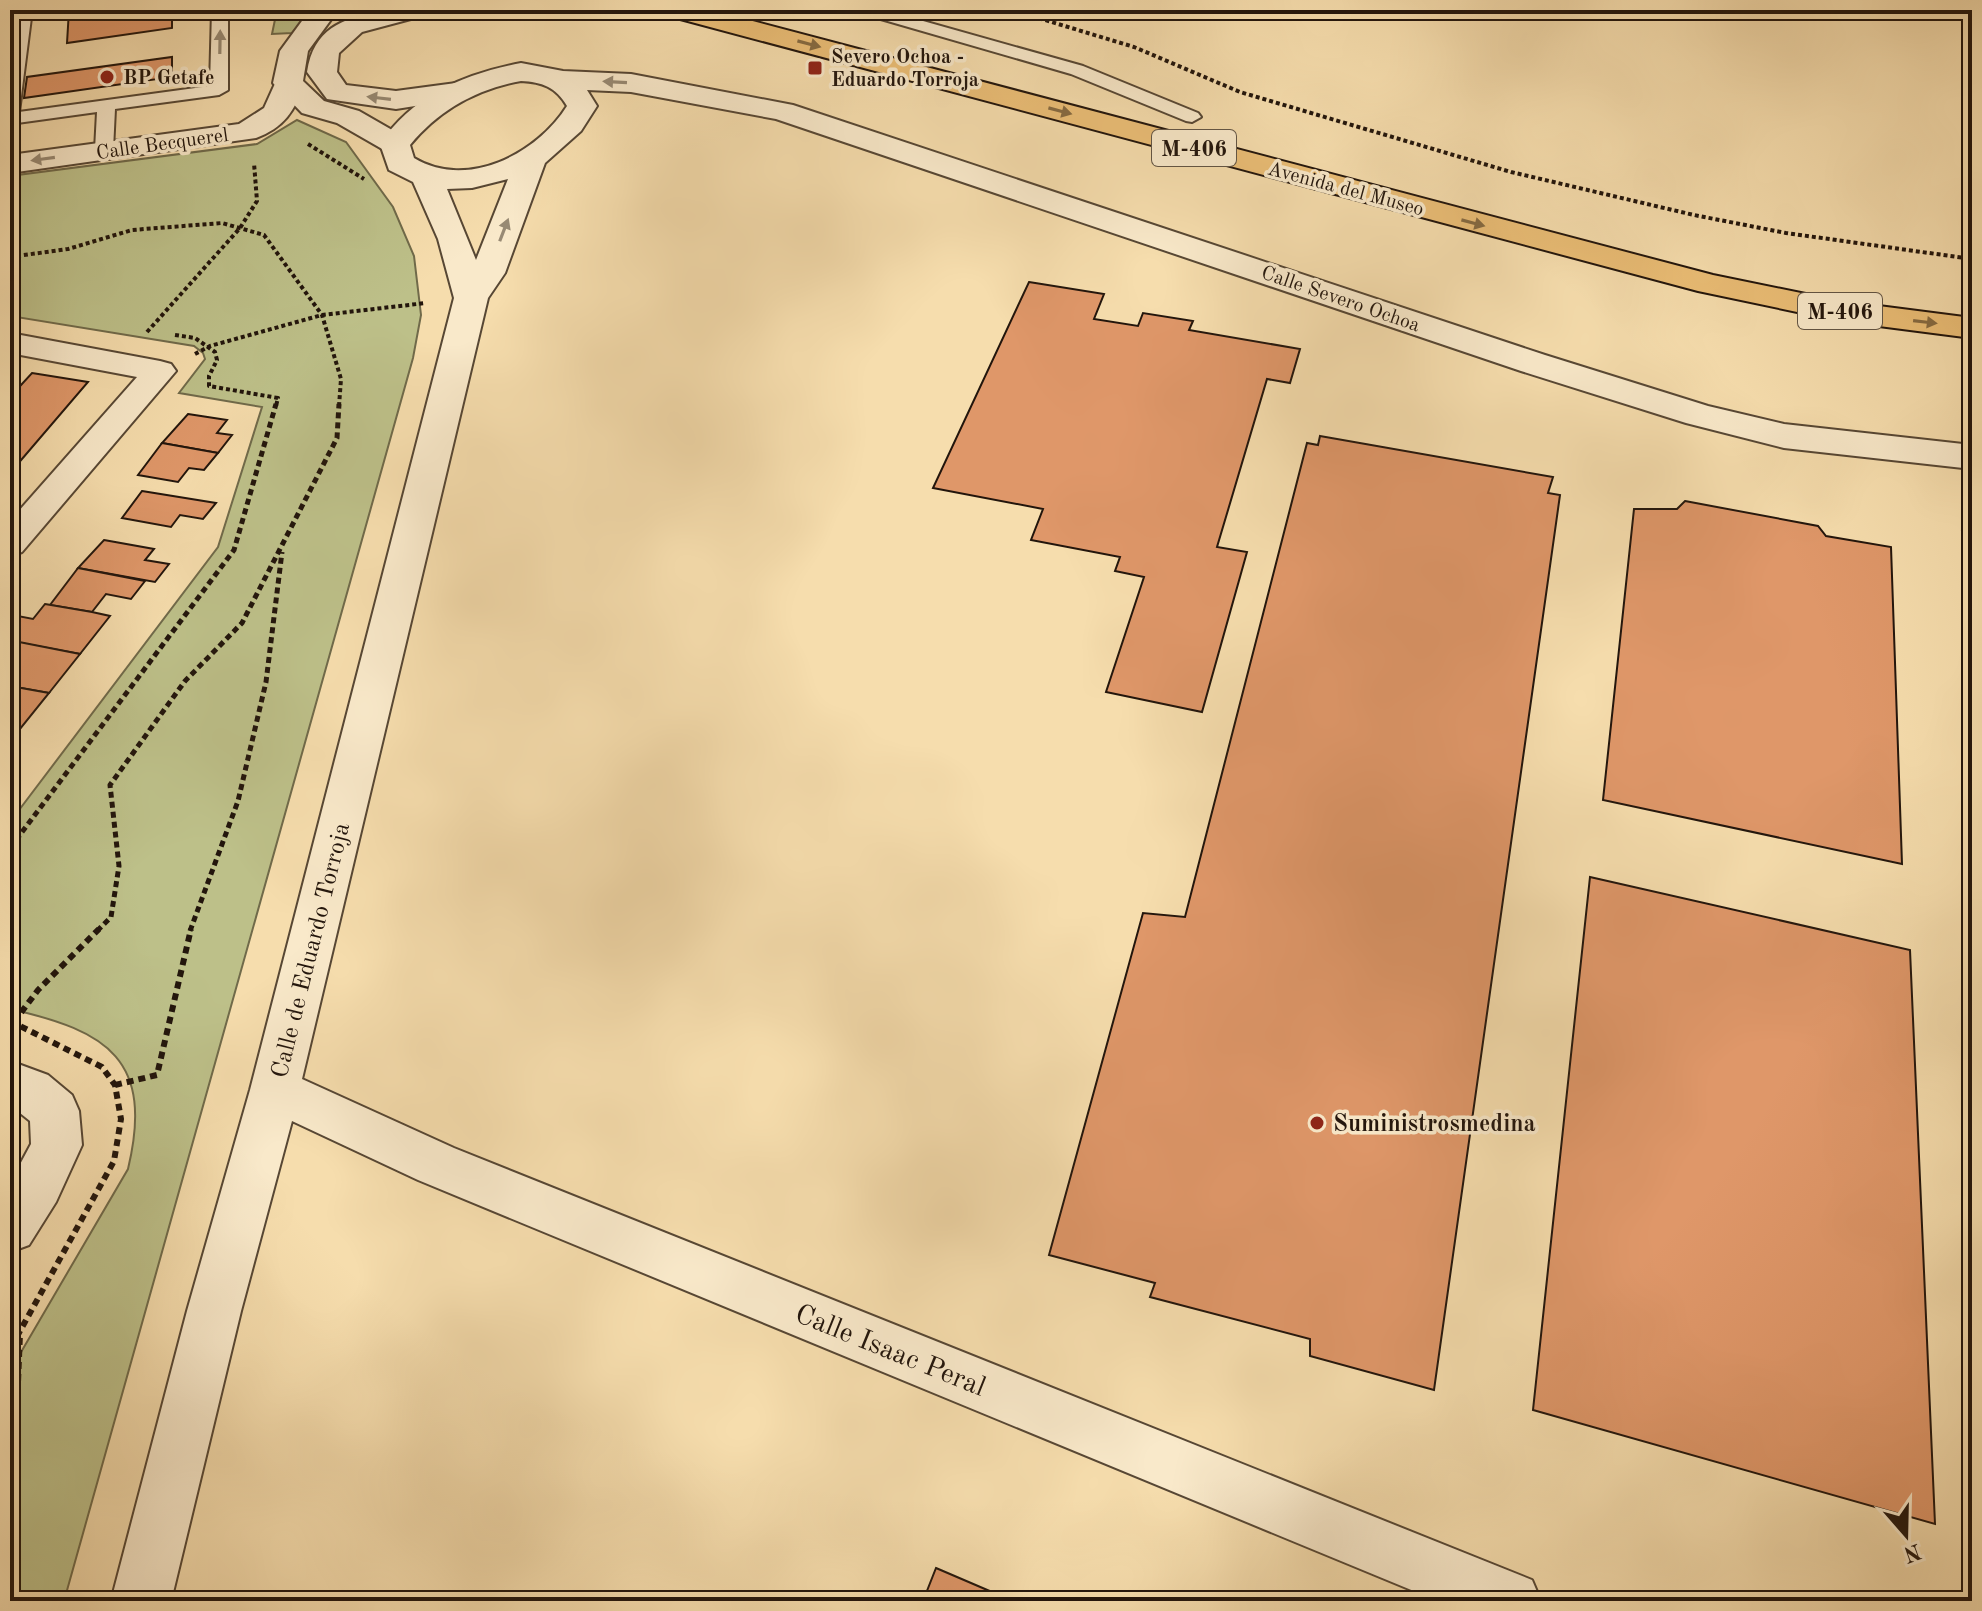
<svg xmlns="http://www.w3.org/2000/svg" width="1982" height="1611" font-family="'Old Standard TT',serif">
	<rect width="100%" height="100%" fill="#f6ddad"/>
	<filter id="stains"><feTurbulence type="fractalNoise" baseFrequency=".0025" numOctaves="4"/><feColorMatrix values="0 0 0 0 .2 0 0 0 0 .09 0 0 0 0 .02 0 0 0 .5 -.17"/></filter>
	<radialGradient id="worn" r=".72"><stop offset=".6" stop-color="#630" stop-opacity="0"/><stop offset="1" stop-color="#630" stop-opacity=".3"/></radialGradient>
	<!-- green -->
	<g fill="#bdc089" stroke="#706a4a" stroke-width="2">
		<path d="M277,10h36l-21,23 -20,1z"/>
		<path d="M297,120l49,22 47,65 21,49 7,59 -8,43 -349,1243h-54v-230l118,-202c26,-109 -20,-138 -118,-160v-187l208,-275 44,-140 -83,-14 26,-34 -2,-6 -9,-7 -184,-30v-140l247,-32z"/>
	</g>
	<!-- building -->
	<g fill="#df9769" stroke="#22150c" stroke-width="2">
		<path d="M69,10h103v18l-105,15z"/>
		<path d="M172,57v20l-148,21 3,-21z"/>
		<path d="M1029,282l75,12 -10,25 44,7 5,-13 50,8 -4,9 111,19 -10,34 -23,-4 -50,168 30,5 -45,160 -96,-20 38,-115 -29,-6 5,-14 -89,-17 12,-31 -110,-21z"/>
		<path d="M32,373l56,9 -78,91v-76z"/>
		<path d="M188,414l39,6 -10,13 15,2 -14,18 -56,-10z"/>
		<path d="M1320,436l233,41 -5,16 12,2 -126,895 -124,-34v-17l-160,-42 5,-14 -106,-28 94,-342 42,4 122,-474 11,2z"/>
		<path d="M162,443l56,10 -14,17 -15,-2 -11,14 -40,-7z"/>
		<path d="M142,491l74,12 -13,16 -23,-4 -9,12 -49,-9z"/>
		<path d="M1685,501l133,25 8,10 65,11 11,317 -299,-64 31,-291h43z"/>
		<path d="M1962,531l10,2v130z"/>
		<path d="M104,540l50,9 -9,11 24,4 -14,18 -77,-14z"/>
		<path d="M78,568l67,13 -14,18 -25,-5 -14,18 -42,-7z"/>
		<path d="M45,604l47,8 18,4 -30,38 -70,-13v-16l8,-9 15,3z"/>
		<path d="M14,641l66,13 -31,39 -39,-7v-39z"/>
		<path d="M10,686l39,7 -33,41 -6,-1z"/>
		<path d="M1590,877l320,73 25,574 -402,-114z"/>
		<path d="M936,1568l77,33h-90z"/>
	</g>
	<g fill="none" stroke-linecap="round" stroke-linejoin="round">
		<!-- service casing -->
		<g stroke="#574734" stroke-width="4">
			<g id="service">
				<path d="M16,10h16l-13,102 191,-26 2,-76h16v80l-9,5 -104,14 -2,41 -9,5 -9,-5 2,-38 -87,12v-75z"/>
				<path d="M858,10h26l199,56 115,47 3,4 -9,5 -6,-1 -115,-47 -211,-61z"/>
			</g>
		</g>
		<!-- pedestrian casing -->
		<g stroke="#574734" stroke-width="4">
			<path id="pedestrian" d="M10,333l150,28 11,3 5,7 -154,181 -12,4v-35l127,-144 -127,-24z"/>
		</g>
		<!-- minor casing -->
		<g stroke="#574734" stroke-width="4">
			<g id="minor">
				<path d="M521,63l42,8 68,3 162,31 752,250 163,51 76,18 188,21v24l-188,-21 -98,-25 -165,-52 -745,-252 -145,-27 -44,-2 10,16 -16,25 -36,32 -40,110 -17,25 -186,781 152,69 1078,432 9,21h-103l-1020,-421 -126,-59 -51,190 -70,290h-60l76,-290 63,-221 204,-792 -16,-59 -25,-57 -24,-12 -9,-26c33,-49 84,-70 141,-81zM521,81c21,1 35,6 46,25 -30,48 -100,84 -153,52l-4,-13c29,-35 67,-56 111,-64zM508,179l-32,81 -29,-71 25,-1z"/>
				<path d="M288,74l10,3 5,6c-7,28 -20,45 -47,55l-246,35v-18l229,-31 25,-16 14,-31z"/>
				<path d="M10,1061l38,14 24,20 7,16 3,34 -26,57 -27,43 -19,7v-69l21,-39 -1,-23 -20,-16z"/>
			</g>
		</g>
		<!-- tertiary casing -->
		<g stroke="#574734" stroke-width="4">
			<g id="tertiary">
				<path d="M310,10h28l-30,41 -5,30 21,20 35,10 47,27 4,6 -4,6 -11,3 -11,-3 -47,-27 -35,-10 -29,-30 7,-32z"/>
				<path d="M380,10h46l-4,6 -60,16 -23,21 -2,19 9,13 50,6 60,-8 10,3 5,6 -5,6 -70,11 -69,-10 -20,-27c7,-44 34,-52 73,-62z"/>
			</g>
		</g>
		<!-- trunk casing -->
		<g stroke="#22150c" stroke-width="4">
			<path id="trunk" d="M665,10h46l1002,265 127,26 132,17v20l-132,-17 -142,-30 -1029,-275z"/>
		</g>
		<!-- path-far2 -->
		<g stroke="#22150c" stroke-width="4" stroke-dasharray="4 3" stroke-linecap="butt">
			<path d="M1012,10l122,37 106,45 271,80 183,43 92,18 186,26"/>
			<path d="M308,144l56,35"/>
			<path d="M10,257l58,-8 64,-19 90,-7 42,12 58,80 19,64 -2,27"/>
			<path d="M147,332l93,-104 17,-27 -3,-38"/>
			<path d="M175,335l20,3 20,14 2,8 -8,16v10l69,12 -2,8"/>
			<path d="M195,354l15,-8 112,-31 104,-12"/>
		</g>
		<!-- path-far1 -->
		<g stroke="#22150c" stroke-width="5" stroke-dasharray="6 4" stroke-linecap="butt">
			<path d="M10,848l224,-298 42,-146"/>
			<path d="M97,931l14,-14 8,-51 -9,-81 75,-104 57,-58 95,-185 2,-34"/>
			<path d="M190,931l48,-130 28,-119 16,-130"/>
		</g>
		<!-- path -->
		<g stroke="#22150c" stroke-width="6" stroke-dasharray="7 5" stroke-linecap="butt">
			<path d="M10,1021l92,46 13,18 6,34 -7,42 -104,188"/>
			<path d="M14,1022l24,-32 61,-61"/>
			<path d="M115,1085l42,-10 34,-146"/>
			<path d="M10,1452l6,-21 4,-97"/>
		</g>
		<!-- service -->
		<use href="#service" fill="#f9e9ca" fill-rule="evenodd"/>
		<!-- pedestrian -->
		<use href="#pedestrian" fill="#f9e9ca" fill-rule="evenodd"/>
		<!-- minor -->
		<use href="#minor" fill="#f9e9ca" fill-rule="evenodd"/>
		<!-- tertiary -->
		<use href="#tertiary" fill="#f9e9ca" fill-rule="evenodd"/>
		<!-- trunk -->
		<use href="#trunk" fill="#ebbe76" fill-rule="evenodd"/>
	</g>
	<!-- one-way arrows -->
	<defs><path id="oneway-solid" d="M-6-.8H1V-3.2L6.5 0L1 3.2V.8H-6Z" transform="scale(2)"/></defs>
	<g fill="#988a74">
		<use href="#oneway-solid" transform="translate(220 42) rotate(-89)"/>
		<use href="#oneway-solid" transform="translate(615 82) rotate(-177)"/>
		<use href="#oneway-solid" transform="translate(379 98) rotate(-173)"/>
		<use href="#oneway-solid" transform="translate(43 159) rotate(172)"/>
		<use href="#oneway-solid" transform="translate(504 230) rotate(-69)"/>
	</g>
	<g fill="#866a41">
		<use href="#oneway-solid" transform="translate(809 44) rotate(15)"/>
		<use href="#oneway-solid" transform="translate(1060 111) rotate(15)"/>
		<use href="#oneway-solid" transform="translate(1473 223) rotate(15)"/>
		<use href="#oneway-solid" transform="translate(1925 322) rotate(7)"/>
	</g>
	<!-- markers -->
	<g fill="#8f2418" stroke="#f9e9ca" stroke-width="3">
		<rect x="807" y="60" width="16" height="16" rx="4"/>
		<circle cx="107" cy="77" r="8"/>
		<circle cx="1317" cy="1123" r="8"/>
	</g>
	<g text-anchor="middle" stroke-width="7" stroke-linejoin="round" paint-order="stroke">
		<!-- far-poi labels -->
		<g font-size="20" font-weight="bold" fill="#22150c" stroke="#f9e9ca" text-anchor="start">
			<text x="831" y="63">Severo Ochoa -<tspan x="831" dy="23">Eduardo Torroja</tspan></text>
			<text x="123" y="84">BP Getafe</text>
		</g>
		<!-- far-street labels -->
		<g font-size="20" fill="#22150c" stroke="#f9e9ca">
			<text transform="translate(162 143) rotate(-8)" y="7">Calle Becquerel</text>
			<text transform="translate(1346 188) rotate(15)" y="7">Avenida del Museo</text>
			<text transform="translate(1341 298) rotate(19)" y="7">Calle Severo Ochoa</text>
		</g>
		<!-- shield labels -->
		<g fill="#f9e9ca" stroke="#625545" stroke-width="2">
			<rect x="1152" y="130" width="84" height="36" rx="6"/>
			<rect x="1798" y="293" width="84" height="36" rx="6"/>
		</g>
		<g font-size="22" font-weight="bold" fill="#22150c">
			<text x="1194" y="156">M-406</text>
			<text x="1840" y="319">M-406</text>
		</g>
		<!-- street labels -->
		<g font-size="24" fill="#22150c" stroke="#f9e9ca">
			<text transform="translate(310 950) rotate(-76)" y="8">Calle de Eduardo Torroja</text>
		</g>
		<!-- poi labels -->
		<g font-size="24" font-weight="bold" fill="#22150c" stroke="#f9e9ca" text-anchor="start">
			<text x="1333" y="1131">Suministrosmedina</text>
		</g>
		<!-- near-street labels -->
		<g font-size="28" fill="#22150c" stroke="#f9e9ca">
			<text transform="translate(891 1349) rotate(22)" y="10">Calle Isaac Peral</text>
		</g>
	</g>
	<!-- margin -->
	<rect width="1982" height="1611" fill="none" stroke="#f6ddad" stroke-width="40"/>
	<rect x="12" y="12" width="1958" height="1587" fill="none" stroke="#22150c" stroke-width="4"/>
	<rect x="20" y="20" width="1942" height="1571" fill="none" stroke="#22150c" stroke-width="2"/>
	<!-- north arrow -->
	<g transform="translate(1906 1535) rotate(160)" stroke="#f9e9ca" stroke-width="6" paint-order="stroke">
	<path d="M0-6L14 30L0 20L-14 30Z" fill="#22150c"/>
	<text y="-12" font-size="22" font-weight="bold" text-anchor="middle" fill="#22150c">N</text>
	</g>
	<rect width="100%" height="100%" filter="url(#stains)"/>
	<rect width="100%" height="100%" fill="url(#worn)"/>
</svg>
